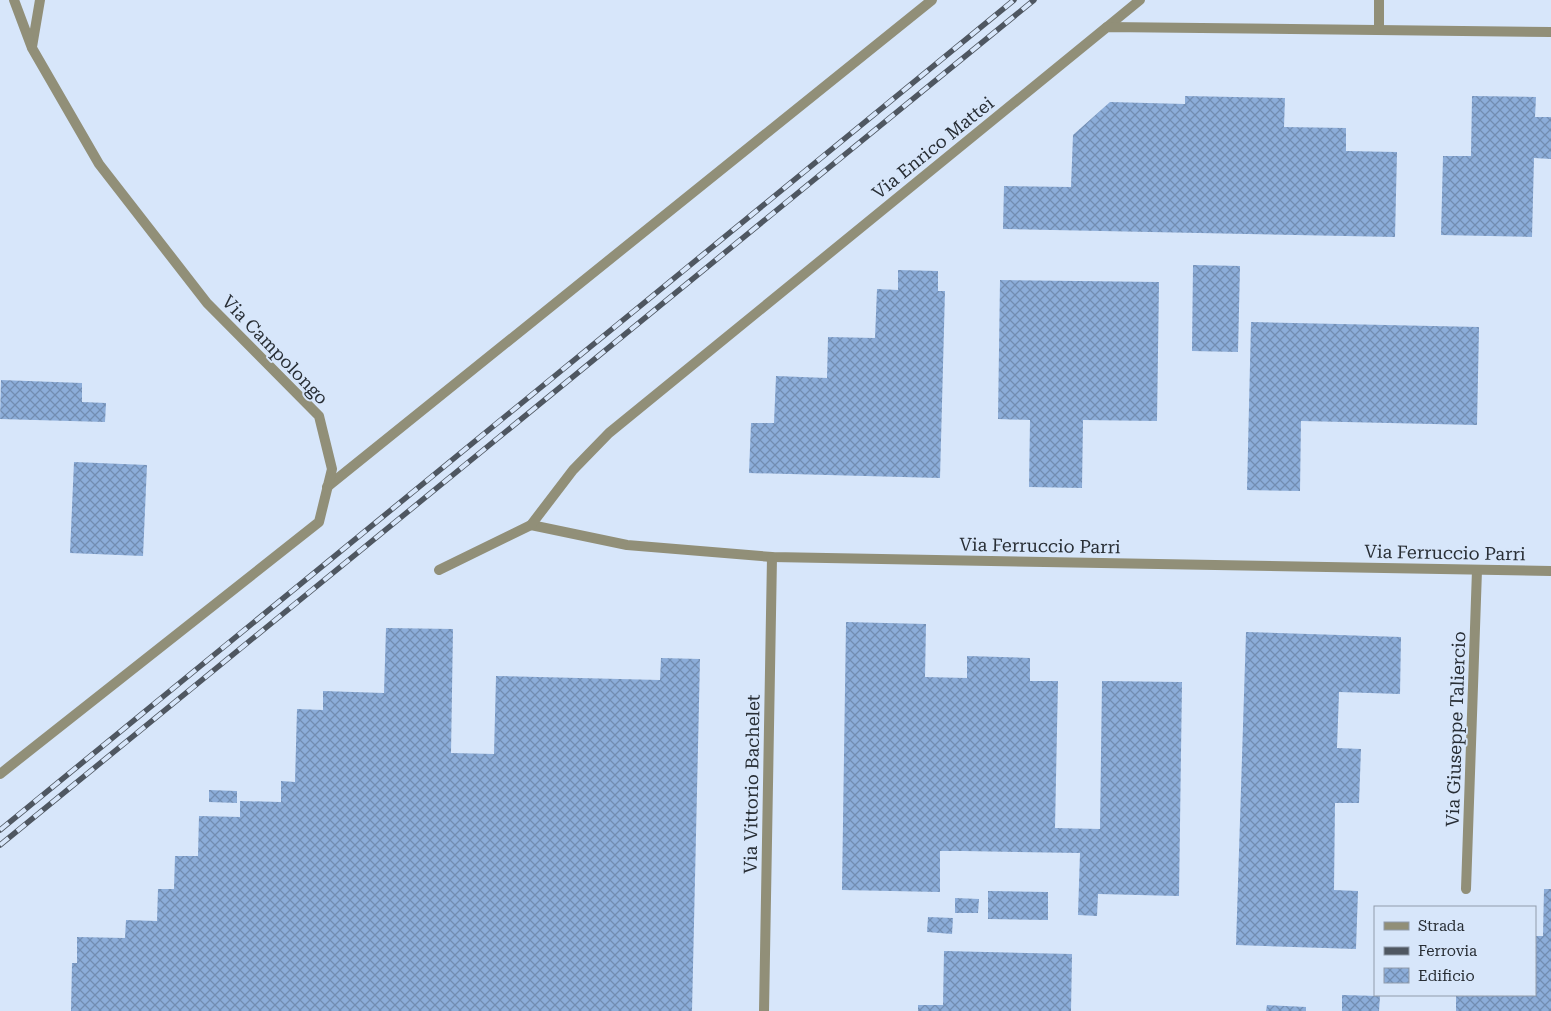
<svg xmlns="http://www.w3.org/2000/svg" width="1551" height="1011" font-family="'Roboto Serif',serif">
	<defs>
		<pattern id="building-cross-hatch" width="8" height="8" patternUnits="userSpaceOnUse" patternTransform="scale(1.25)"><rect width="8" height="8" fill="#8cadd9"/><path d="M0 0l8 8M0 8l8-8" fill="none" stroke="#728db1"/></pattern>
	</defs>
	<rect width="100%" height="100%" fill="#d7e6fa"/>
	<!-- building -->
	<g fill="url(#building-cross-hatch)">
		<path d="M1185,96l100,2 -1,29 62,1v23l51,1 -2,85 -392,-8 1,-43 67,1 2,-52 37,-33 75,2z"/>
		<path d="M1472,96l64,1 -1,20h16v42l-17,-1 -2,79 -91,-2 2,-79h28z"/>
		<path d="M1193,265l47,1 -2,86 -46,-1z"/>
		<path d="M898,270l40,1v20h7l-5,187 -191,-5 2,-50h23l2,-47 51,2 1,-41 47,1 2,-49 21,1z"/>
		<path d="M1000,280l159,2 -2,139 -74,-1 -1,68 -53,-1 1,-67 -32,-1z"/>
		<path d="M1251,322l228,5 -2,98 -176,-4 -1,70 -53,-1z"/>
		<path d="M1,380l81,3v19l24,1 -1,19 -105,-3z"/>
		<path d="M74,462l73,3 -4,91 -73,-3z"/>
		<path d="M846,622l80,2 -1,53 42,1v-22l63,2v23h28l-3,147 45,1 2,-148 80,1 -3,214 -81,-2 -1,22 -19,-1 2,-62 -117,-2h-23v41l-98,-2z"/>
		<path d="M386,628l67,1 -2,124 43,1 2,-78 164,4 1,-22 39,1 -8,352h-621l1,-48h5v-26l48,1 1,-18 31,1 1,-32h16l1,-33h23l1,-40 41,1v-16l41,1v-21l14,1 2,-73 26,1v-19l61,2z"/>
		<path d="M1246,632l155,5 -1,57 -61,-2 -2,56 24,1 -2,54h-24l-1,87 24,1 -2,58 -120,-4z"/>
		<path d="M209,790l28,1v12l-28,-1z"/>
		<path d="M1544,889h7v122h-95v-16h79v-59h8z"/>
		<path d="M988,891l60,1v28l-60,-1z"/>
		<path d="M955,898l24,1 -1,14h-23z"/>
		<path d="M928,917l25,1 -1,16 -25,-2z"/>
		<path d="M944,951l128,3 -1,57h-153v-6h25z"/>
		<path d="M1342,995l38,1 -1,15h-37z"/>
		<path d="M1267,1005l39,2v4h-40z"/>
	</g>
	<g fill="none" stroke-linecap="round" stroke-linejoin="round">
		<!-- service -->
		<g stroke="#918f78" stroke-width="10">
			<path d="M1107,27l33,-27"/>
			<path d="M1379,30v-30"/>
			<path d="M1466,889l11,-319"/>
		</g>
		<!-- minor -->
		<g stroke="#918f78" stroke-width="10">
			<path d="M32,47l8,-47"/>
			<path d="M327,487l605,-487"/>
			<path d="M531,525l96,20 145,12 779,14"/>
			<path d="M439,570l92,-45 42,-55 36,-37 498,-406 444,5"/>
			<path d="M0,774l319,-252 13,-53 -13,-53 -112,-113 -108,-139 -67,-116 -18,-48"/>
			<path d="M764,1011l8,-454"/>
		</g>
		<!-- rail casing -->
		<g stroke="#4f5761" stroke-width="5.5">
			<g id="rail">
				<path d="M0,830l1014,-830"/>
				<path d="M0,845l1034,-845"/>
			</g>
		</g>
		<!-- rail -->
		<use href="#rail" stroke="#d7e6fa" stroke-width="4" stroke-dasharray="11" stroke-linecap="butt"/>
	</g>
	<g text-anchor="middle" stroke-width="4" stroke-linejoin="round" paint-order="stroke">
		<!-- street labels -->
		<g font-size="18" fill="#282e35" stroke="#d7e6fa">
			<text transform="translate(933 148) rotate(-39)" y="6">Via Enrico Mattei</text>
			<text transform="translate(275 350) rotate(46)" y="6">Via Campolongo</text>
			<text transform="translate(1040 546) rotate(1)" y="6">Via Ferruccio Parri</text>
			<text transform="translate(1445 553) rotate(1)" y="6">Via Ferruccio Parri</text>
			<text transform="translate(1456 729) rotate(-88)" y="6">Via Giuseppe Taliercio</text>
			<text transform="translate(752 784) rotate(-89)" y="6">Via Vittorio Bachelet</text>
		</g>
	</g>
	<!-- legend -->
	<rect x="1374" y="906" width="162" height="90" fill="#d7e6fa" stroke="#919cab"/>
	<rect x="1384" y="922" width="25" height="8" fill="#918f78" stroke="#919cab"/>
	<text x="1418" y="931" font-size="15" fill="#282e35">Strada</text>
	<rect x="1384" y="947" width="25" height="8" fill="#4f5761" stroke="#919cab"/>
	<text x="1418" y="956" font-size="15" fill="#282e35">Ferrovia</text>
	<rect x="1384" y="968" width="25" height="15" fill="url(#building-cross-hatch)" stroke="#919cab"/>
	<text x="1418" y="981" font-size="15" fill="#282e35">Edificio</text>
</svg>
